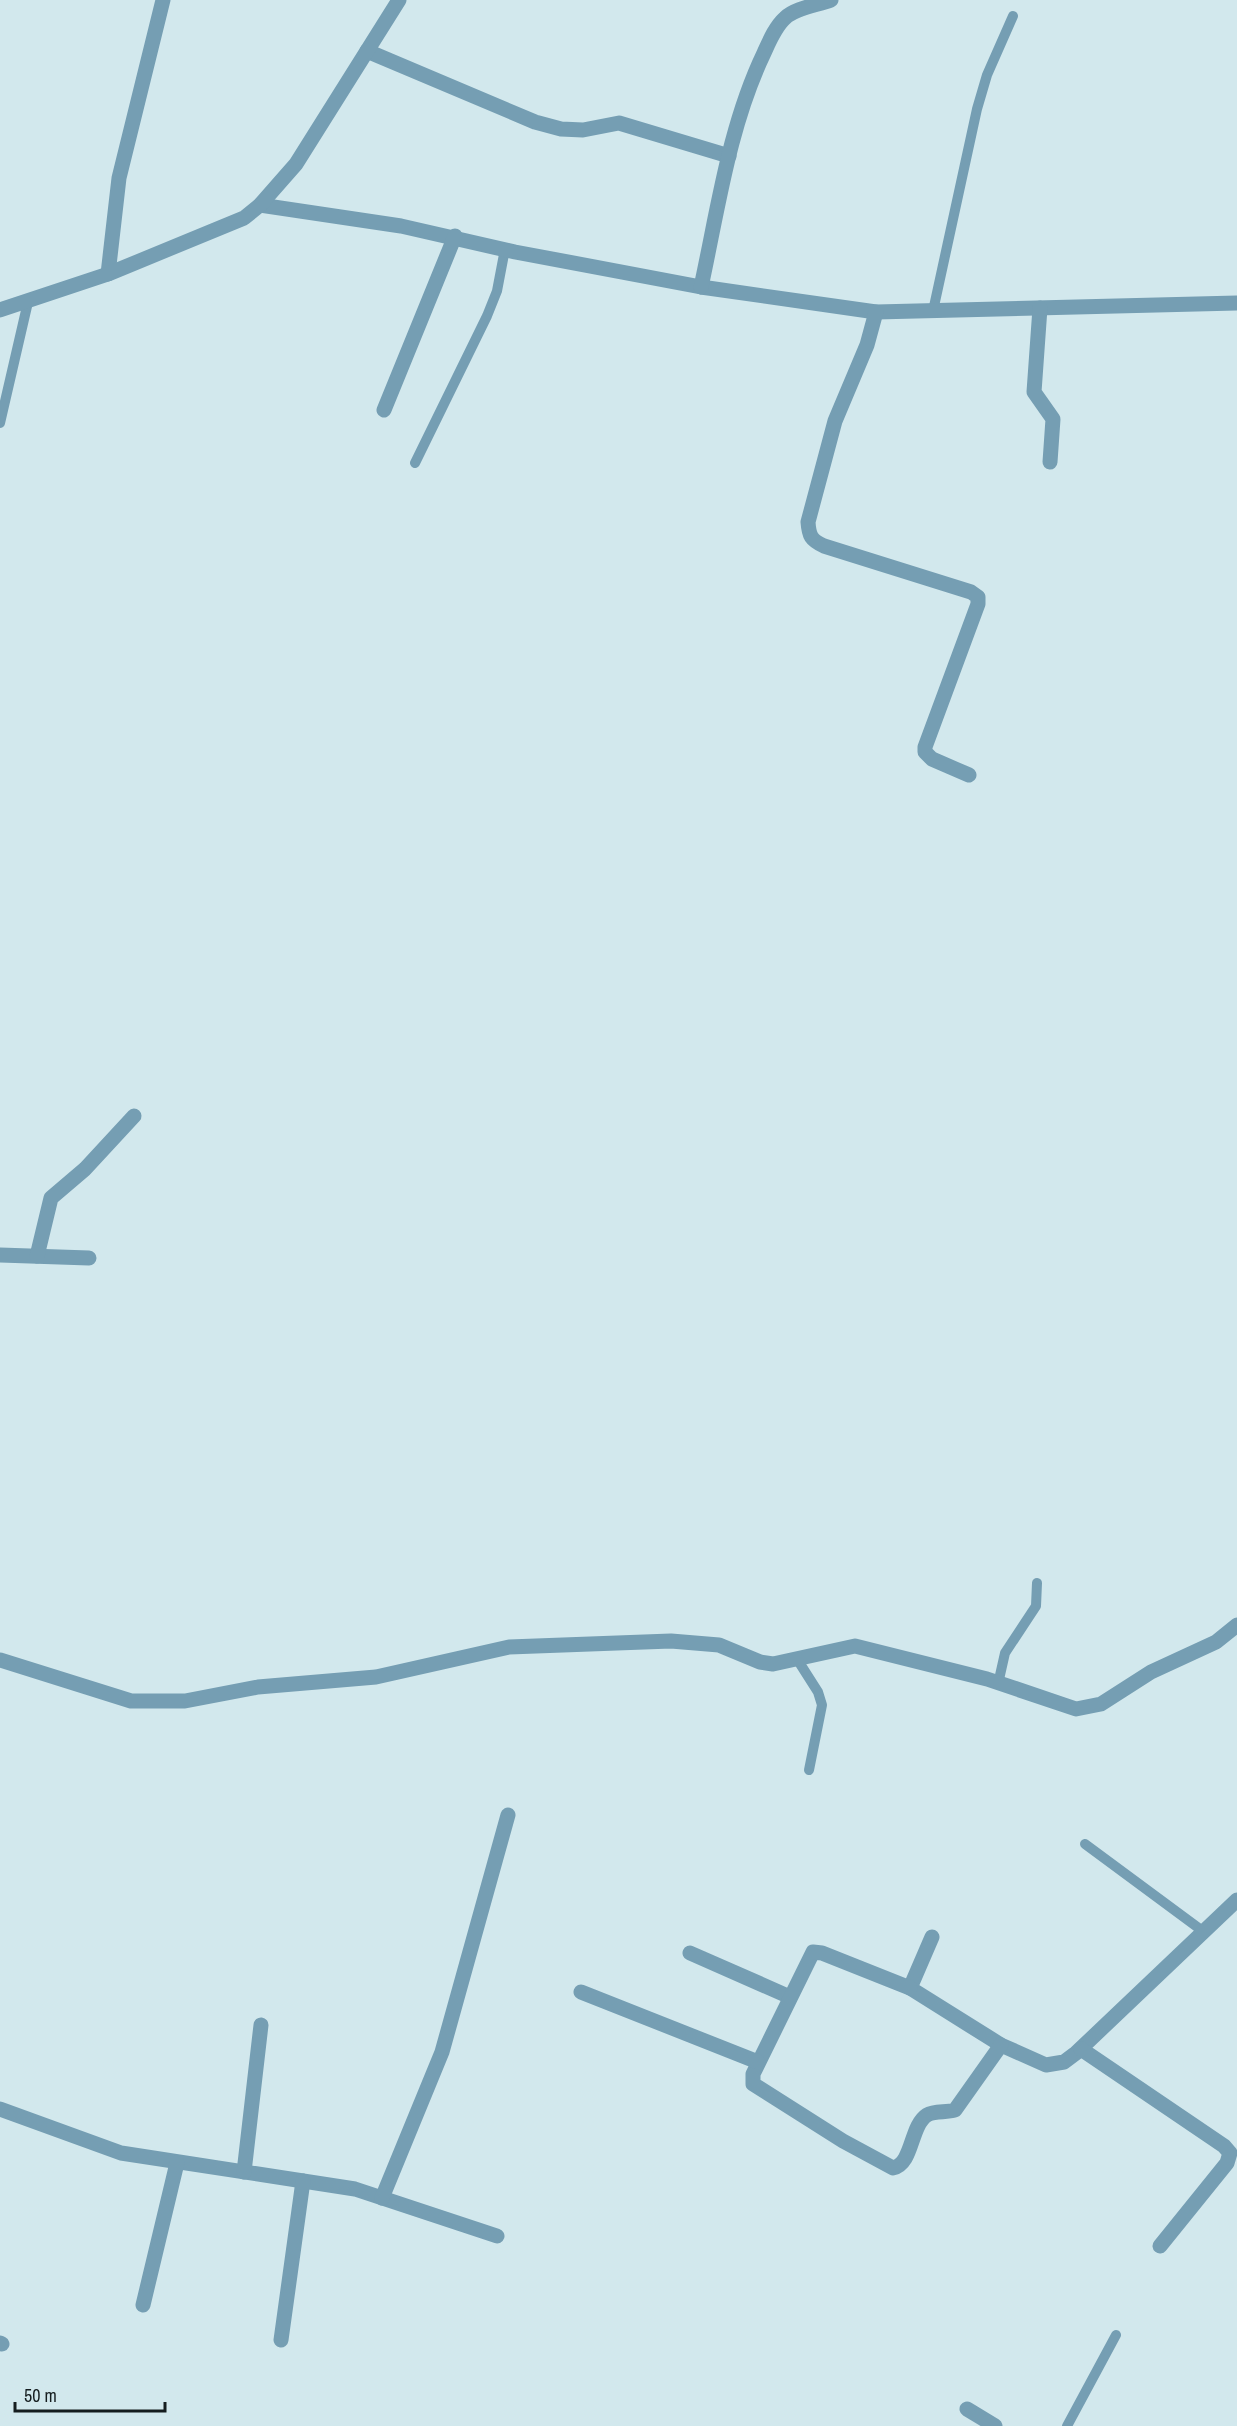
<svg xmlns="http://www.w3.org/2000/svg" width="1237" height="2426" font-family="'Archivo Narrow',sans-serif">
	<rect width="100%" height="100%" fill="#d2e8ed"/>
	<g fill="none" stroke-linecap="round" stroke-linejoin="round">
		<!-- service -->
		<g stroke="#759eb3" stroke-width="10">
			<path d="M933,311l44,-202 10,-34 26,-59"/>
			<path d="M0,423l28,-121"/>
			<path d="M415,463l72,-147 10,-25 8,-42"/>
			<path d="M797,1659l21,33 4,13 -13,65"/>
			<path d="M998,1684l7,-31 31,-47 1,-23"/>
			<path d="M1085,1844l119,88"/>
			<path d="M1067,2426l49,-91"/>
		</g>
		<!-- minor -->
		<g stroke="#759eb3" stroke-width="15">
			<path d="M367,51l168,71 26,7 22,1 36,-7 110,33"/>
			<path d="M260,205l141,21 114,26 186,35 175,25 361,-9"/>
			<path d="M108,274l11,-96 44,-178"/>
			<path d="M701,287c17,-78 28,-161 63,-234 5,-11 11,-26 21,-35 10,-10 33,-13 46,-18"/>
			<path d="M1040,308l-6,84 19,27 -3,43"/>
			<path d="M0,310l108,-36 136,-56 16,-13 36,-41 103,-164"/>
			<path d="M876,312l-9,33 -32,76 -27,101c1,14 3,18 16,24l147,46 7,5v7l-53,143v5l7,7 37,16"/>
			<path d="M384,410l71,-174"/>
			<path d="M0,1255l89,3"/>
			<path d="M37,1256l14,-58 34,-29 49,-53"/>
			<path d="M0,1660l131,41h54l73,-14 118,-10 133,-30 162,-6 48,4 41,17 13,2 82,-18 132,33 89,30 25,-5 50,-32 65,-30 21,-17"/>
			<path d="M932,1937l-22,51 91,57 45,20 18,-3 12,-9 161,-153"/>
			<path d="M690,1953l100,44"/>
			<path d="M910,1988l-88,-35 -9,-1 -60,122v10l90,57 50,27c20,-4 17,-42 34,-53 8,-5 19,-2 28,-5l46,-65"/>
			<path d="M581,1992l177,70"/>
			<path d="M1081,2049l143,97 6,7 -3,10 -67,83"/>
			<path d="M0,2109l121,44 234,36 142,47"/>
			<path d="M244,2172l17,-147"/>
			<path d="M382,2198l60,-146 66,-237"/>
			<path d="M143,2305l34,-142"/>
			<path d="M281,2340l22,-159"/>
			<path d="M0,2343l2,1"/>
			<path d="M967,2409l28,17"/>
		</g>
	</g>
	<!-- scale -->
	<path d="M15 2402v9h150v-9" fill="none" stroke="#151d1f" stroke-width="3"/>
	<text x="24" y="2402" font-size="18" fill="#151d1f" stroke="#d2e8ed" stroke-width="4.5" paint-order="stroke">50 m</text>
</svg>
